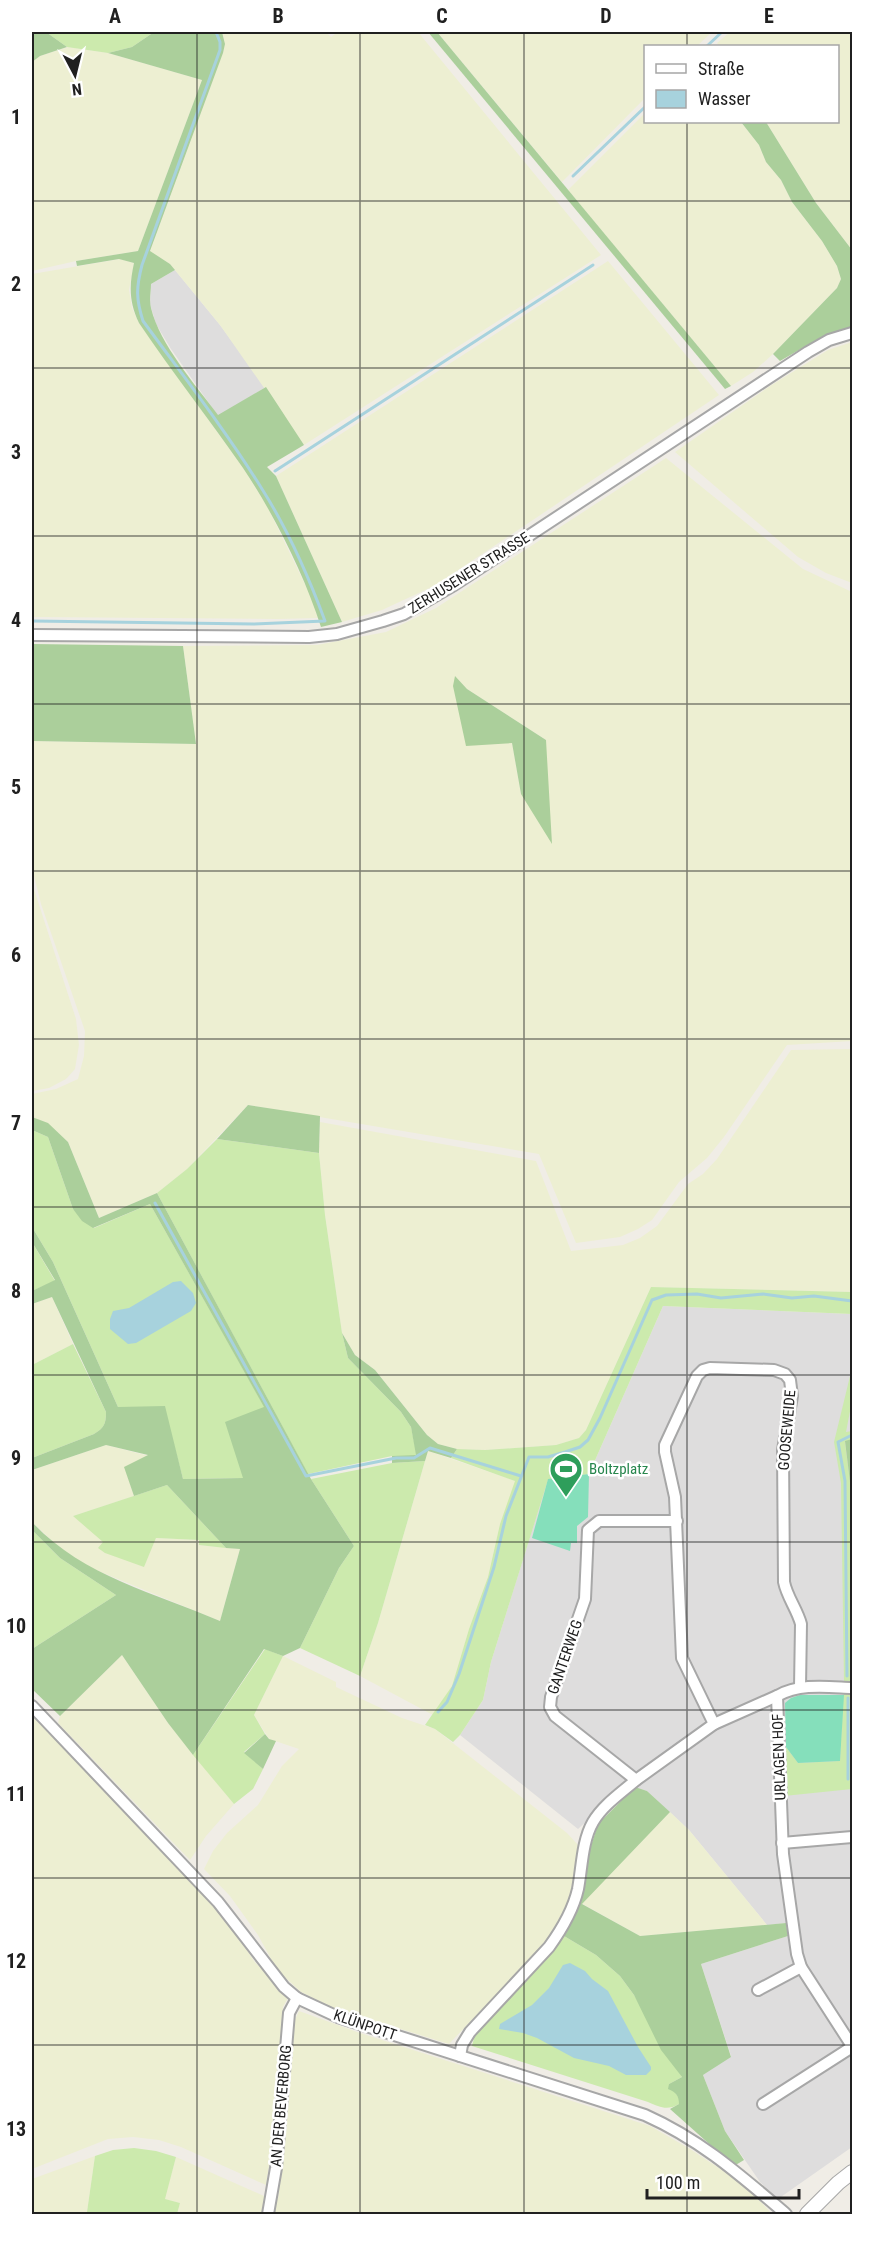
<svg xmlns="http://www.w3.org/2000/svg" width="884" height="2246" font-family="'Roboto Condensed',sans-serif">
	<rect width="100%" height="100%" fill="#f0ede6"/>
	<!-- residential -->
	<g fill="#dedddd">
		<path d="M175,270l45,55 46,62 -48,29 -47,-67 -15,-25 -6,-20 1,-20z"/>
		<path d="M663,1306l189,8v833l-74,52 -18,-17 -35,-51 -22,-56 28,-19 -30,-92 87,-28 -2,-13 -19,2 -78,-95 -42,-39 -21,-6 -48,44 -118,-94 23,-35 8,-38 57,-183 41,-5z"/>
	</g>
	<!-- farmland -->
	<g fill="#edefd2" fill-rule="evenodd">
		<path d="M222,32h104l5,5 7,-5h80l183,223 -297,190 -84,-120 -50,-61 -20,-12 73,-199 2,-9z"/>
		<path d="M437,32h275l-15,14h-51l-1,52 -83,84z"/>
		<path d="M730,32h122v218l-36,-47 -50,-81h72v-76h-119l-2,-3z"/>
		<path d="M68,47l40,6 94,27 -64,171 -62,10 -44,10v-209l8,-6z"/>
		<path d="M645,113l1,9h95l18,23 7,17 15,18 11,22 30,39 15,25 4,13 -4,9 -64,66 -20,18 -22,14 -163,-196z"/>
		<path d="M120,259l14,4 -5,27 3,18 7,15 104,145 25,40 45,93 5,17 -40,1 -246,-2v-343z"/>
		<path d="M608,261l111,134 -283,190 -54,25 -40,12 -66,-146z"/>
		<path d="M852,342v241l-26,-10 -28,-16 -123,-105 95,-66 58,-36z"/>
		<path d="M666,458l137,111 49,23v449l-65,4 -63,92 -17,21 -28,24 -27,38 -14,9 -18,8 -44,6 -37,-89 -291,-49 -61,64 -30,24 -58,25 -31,-76 -20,-18 -16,-7v-23l24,-5 22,-10 6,-23 1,-25 -44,-127 -9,-36v-127l164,3 -13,-98 134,-1 69,-13 50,-24zM455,677l12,12 79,51 -25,54 -9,-51z"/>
		<path d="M32,883l44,136 3,26 -4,24 -9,10 -17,9 -17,3z"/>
		<path d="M852,1049v243l-201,-5 -65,143 -7,8 -23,7 -71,5 -28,-1 -19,-5 -11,-9 -52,-65 -20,-15 -13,-22 -17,-118 -6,-62 1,-31 216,39 35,90 52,-6 17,-7 17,-12 31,-42 15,-10 14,-15 74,-109z"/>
		<path d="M52,1297l21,47 -41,21v-61z"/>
		<path d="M106,1445l43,11 -24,12 9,28 -61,20 71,50 12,-28 44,2v5l40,4 -20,72 -129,-53 -27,-16 -32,-30v-52z"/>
		<path d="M428,1451l88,30 -16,43 -12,53 -19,52 -17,57 -19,29 -73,-39 18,-53z"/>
		<path d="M122,1655l46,68 66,81 -28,32 -16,24 -132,-137 2,-7z"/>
		<path d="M283,1656l53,26v5l66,31 33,11 132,104 12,13 -9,50 -10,25 -14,21 -97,102 -113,-35 -35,-17 -24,-22 -19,-35 -28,-39 -26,-27 9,-18 14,-18 31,-28 24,-39 17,-17 -30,-10 -15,-24z"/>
		<path d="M32,1716l154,157 41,46 27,42 34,37 -5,9 -2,51 -6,69 -9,58 -85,-38 -22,-7 -26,-3 -25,2 -76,30z"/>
		<path d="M670,1812l19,18 78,95 -127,11 -59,-33z"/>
		<path d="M299,2011l61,22 290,93 40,23 41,27 30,26 11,12h-595l3,-11 -16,-4 12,-42 88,39 14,3 16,-177z"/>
		<path d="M95,2156l-8,56 -8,2h-47v-35z"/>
	</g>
	<!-- grass -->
	<g fill="#cceaad">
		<path d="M46,32h108l-22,15 -24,6 -41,-6z"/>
		<path d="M32,1130l16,7 25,72 21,19 56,-24 115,204 -22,70 -60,1 -19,-72h-46l-65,-145 -21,-35z"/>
		<path d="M217,1139l102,14 6,62 17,118 6,25 53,54 10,15 6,29h-25l-84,18 -151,-281 30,-24z"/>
		<path d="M32,1242l23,39 -23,10z"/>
		<path d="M651,1287l201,5v22l-189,-8 -74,168 -41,6 -57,182 -8,38 -23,35 -7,7 -18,-13 -10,-4 27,-39 17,-57 19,-52 12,-53 15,-43 -64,-23 6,-9 28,1 71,-5 23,-7 7,-8z"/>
		<path d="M73,1344l33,68c0,12 -2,16 -12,22l-62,24v-93z"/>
		<path d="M852,1368v33l-6,31 6,-1v8l-7,3 5,40 2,307 -68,7 2,-49 12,16 42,-2 4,-79 -3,-199 -7,-41z"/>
		<path d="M425,1461l-47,162 -18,53 -60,-28 39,-80 15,-22 -43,-67 81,-16z"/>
		<path d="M167,1485l59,63 -27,-3v-5l-43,-2 -12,29 -39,-14 -7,-5 5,-6 -30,-26z"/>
		<path d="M32,1530l28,28 56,37 -84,54z"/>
		<path d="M265,1649l18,7 -29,59 11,19 -21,18 19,17 -10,20 -19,15 -41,-49z"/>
		<path d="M564,1936l32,19 24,21 14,19 48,82 -13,7 10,14v6c-12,7 -19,3 -31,-2l-176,-56c5,-26 35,-46 52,-64 14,-15 28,-30 40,-46z"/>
		<path d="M134,2148l22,3 20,6 -11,42 15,4 -3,11h-98l8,-2 8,-56 18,-6z"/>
	</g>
	<!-- forest -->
	<g fill="#abcf9b">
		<path d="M32,32h14l21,15 -27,9 -8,6z"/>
		<path d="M154,32h68l3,12 -2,9 -73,198 20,13 5,6 -24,14c0,8 -2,16 0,24 9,37 44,76 67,107l48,-28 38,58 -37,22 9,9 66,146 -21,5c-17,-53 -47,-113 -78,-159 -34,-49 -71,-96 -104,-145 -10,-21 -10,-37 -5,-60l-15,-4 -42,7 -1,-5 62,-10 64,-171 -94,-27 24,-6z"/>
		<path d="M428,32h9l294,354 -6,3z"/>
		<path d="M741,122h25l50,81 36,47v77l-27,8 -45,26 -7,-7 64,-66 4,-9 -4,-13 -15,-25 -30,-39 -11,-22 -15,-18 -7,-17z"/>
		<path d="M32,644l151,2 13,98 -164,-3z"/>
		<path d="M455,676l12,13 79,51 6,104 -31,-50 -9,-51 -46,3 -13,-60z"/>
		<path d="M248,1105l72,11 -1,37 -102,-14z"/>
		<path d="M32,1117l16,6 20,19 31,76 58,-25 154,286 43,67 -15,22 -39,80 -17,8 -19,-7 -71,106 -25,-32 -46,-68 -62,61 -28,-27v-40l84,-54 -56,-37 -28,-28v-8c50,54 123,71 188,99l20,-72 -14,-1 -59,-63 -33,11 -10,-29 24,-12 -42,-10 -74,25v-12l62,-24c10,-6 12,-10 12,-22l-54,-115 -20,7v-13l23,-11 -23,-38v-15l21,35 65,145 47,-1 18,73 60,-1 -18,-56 39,-15 -114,-203 -57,24 -11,-7 -9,-12 -25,-72 -16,-7z"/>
		<path d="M342,1333l13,22 20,15 52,65 11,9 19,5 -6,9 -23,-7 -3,10 -33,2v-7l24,-1 -5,-28 -10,-15 -53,-54z"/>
		<path d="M852,1439v244l-2,-201 -5,-41z"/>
		<path d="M265,1734l4,5 7,2 -13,28 -19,-16z"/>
		<path d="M635,1787l12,4 23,21 -88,92 58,32 146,-13 2,13 -87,28 30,93 -28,18 22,56 19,29 -10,6 -64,-57 9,-5c0,-8 -3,-12 -11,-15l1,-5 13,-7 -21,-27 -27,-55 -14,-19 -24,-21 -32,-19 11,-22 7,-20 8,-45 8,-25z"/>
	</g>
	<!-- pitch -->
	<g fill="#85dfbb">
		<path d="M589,1474l-1,43 -11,9v17h-6l-1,8 -38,-13 16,-59z"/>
		<path d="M800,1695h44l-4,66 -42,2 -12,-16 -1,-44 6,-5z"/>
	</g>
	<!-- water -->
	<g fill="#a7d2dd">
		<path d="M181,1281l12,12 3,10 -5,8 -55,32 -8,1 -18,-15v-10l3,-8 16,-3 44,-26z"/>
		<path d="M570,1963l15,8 7,8 16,12 30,56 13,20v3l-5,5h-20l-17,-9 -35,-8 -37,-20 -14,-5 -24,-4 1,-5 32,-19 17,-17 14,-23z"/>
	</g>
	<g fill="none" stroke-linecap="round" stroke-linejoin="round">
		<!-- stream -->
		<g stroke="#a7d2dd" stroke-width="3">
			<path d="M707,46l15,-14"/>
			<path d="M573,176l73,-70"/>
			<path d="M275,471l318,-206"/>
			<path d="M32,621l222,3 71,-3c-17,-46 -37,-91 -63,-132 -36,-58 -78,-112 -119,-168 -7,-22 -7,-33 -1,-56l78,-215v-8l-4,-10"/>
			<path d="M155,1203l151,273 90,-18h18l16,-10 91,28"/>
			<path d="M847,1676l-2,-195 -7,-39 14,-7"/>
			<path d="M848,1698v81"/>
			<path d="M438,1712l9,-10 12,-28 35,-107 12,-51 23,-59h19l17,-5 15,-5 8,-7 12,-22 52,-118 14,-5 31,-1 24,4 42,-4 29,4 22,-2 38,5"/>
		</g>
		<!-- minor casing -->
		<g stroke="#a7a7a7" stroke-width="14">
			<g id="minor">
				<path d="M32,635l277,2 28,-3 46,-13 21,-7 50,-29 354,-233 21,-12 23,-7"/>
				<path d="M677,1521h-78l-11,9 -3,69 -34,98 -1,10 5,9 81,64 78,-56 63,-28"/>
				<path d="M852,1688c-25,-1 -52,-5 -75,8l6,158 14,100 4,13 51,79"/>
				<path d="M32,1706l186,196 66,85 13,11 41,19 307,98c56,25 95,60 141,99"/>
				<path d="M714,1724l-32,-66 -7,-161 -10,-45v-7l32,-69 6,-6 7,-2 64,2 11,4 5,6 2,16 -9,54 1,132c3,15 13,27 17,42l-1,63"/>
				<path d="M782,1843l70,-6"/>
				<path d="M758,1990l43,-23"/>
				<path d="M460,2056l2,-11 8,-13 79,-85c13,-18 24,-36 29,-58 4,-21 4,-48 15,-67 10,-17 28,-29 43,-42"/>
				<path d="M763,2104l89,-57"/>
				<path d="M268,2214l8,-46 13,-155 8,-15"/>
			</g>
		</g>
		<!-- tertiary casing -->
		<g stroke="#a7a7a7" stroke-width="16">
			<path id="tertiary" d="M807,2214l31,-31 14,-11"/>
		</g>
		<!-- minor -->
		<use href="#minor" stroke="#fff" stroke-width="10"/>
		<!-- tertiary -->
		<use href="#tertiary" stroke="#fff" stroke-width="14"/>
	</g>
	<!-- grid -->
	<path fill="none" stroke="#202020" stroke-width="1.5" stroke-opacity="0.55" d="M197,32v2182M360,32v2182M524,32v2182M687,32v14M687,122v2092M32,201h820M32,368h820M32,536h820M32,704h820M32,871h820M32,1039h820M32,1207h820M32,1375h820M32,1542h820M32,1710h820M32,1878h820M32,2045h820"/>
	<!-- icons -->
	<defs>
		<g id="stadium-pin" transform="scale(1.725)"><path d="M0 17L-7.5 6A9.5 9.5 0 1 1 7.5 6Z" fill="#2e9e5b" stroke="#fff"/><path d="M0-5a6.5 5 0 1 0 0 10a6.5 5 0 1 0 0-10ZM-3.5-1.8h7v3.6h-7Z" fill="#fff"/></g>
	</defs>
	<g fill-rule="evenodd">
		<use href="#stadium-pin" x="566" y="1469"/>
	</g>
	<g text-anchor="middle" stroke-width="5" stroke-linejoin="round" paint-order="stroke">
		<!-- street labels -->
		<g font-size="15" fill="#202020" stroke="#fff">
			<text transform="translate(469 573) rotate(-32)" y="5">ZERHUSENER STRASSE</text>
			<text transform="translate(787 1430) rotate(-85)" y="5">GOOSEWEIDE</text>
			<text transform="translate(565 1657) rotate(-71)" y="5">GANTERWEG</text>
			<text transform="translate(779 1757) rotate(-92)" y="5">URLAGEN HOF</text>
			<text transform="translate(365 2025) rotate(19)" y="5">KLÜNPOTT</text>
			<text transform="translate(281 2106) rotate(-85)" y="5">AN DER BEVERBORG</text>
		</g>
		<!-- leisure labels -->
		<g font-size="15" fill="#27864d" stroke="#fff" text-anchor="start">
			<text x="589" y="1474">Boltzplatz</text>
		</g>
	</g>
	<!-- border -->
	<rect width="884" height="2246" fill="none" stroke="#ffffff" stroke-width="66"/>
	<!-- legend -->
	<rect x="644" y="45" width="195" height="78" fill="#ffffff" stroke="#a6a6a6" stroke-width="1.5"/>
	<rect x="656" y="64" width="30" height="9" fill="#ffffff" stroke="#a6a6a6" stroke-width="1.5"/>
	<text x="698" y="75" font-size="18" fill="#202020">Straße</text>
	<rect x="656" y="90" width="30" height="18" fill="#a7d2dd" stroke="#a6a6a6" stroke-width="1.5"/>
	<text x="698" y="105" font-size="18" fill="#202020">Wasser</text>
	<!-- north arrow -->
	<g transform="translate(75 75) rotate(173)" stroke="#ffffff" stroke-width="4.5" paint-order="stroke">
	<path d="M0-4.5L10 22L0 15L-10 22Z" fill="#202020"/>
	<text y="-9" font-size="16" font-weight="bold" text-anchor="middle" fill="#202020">N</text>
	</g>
	<!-- scale -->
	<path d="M647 2189v9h152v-9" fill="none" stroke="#202020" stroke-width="3"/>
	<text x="656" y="2189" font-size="18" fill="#202020" stroke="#ffffff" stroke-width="4.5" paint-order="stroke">100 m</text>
	<rect x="33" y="33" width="818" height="2180" fill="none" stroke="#202020" stroke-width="2"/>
	<g font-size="20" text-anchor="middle" font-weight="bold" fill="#202020">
		<text x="115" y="23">A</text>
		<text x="278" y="23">B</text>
		<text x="442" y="23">C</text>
		<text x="606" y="23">D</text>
		<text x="769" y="23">E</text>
		<text x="16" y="124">1</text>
		<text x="16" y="291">2</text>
		<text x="16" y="459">3</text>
		<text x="16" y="627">4</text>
		<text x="16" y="794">5</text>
		<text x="16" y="962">6</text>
		<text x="16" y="1130">7</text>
		<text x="16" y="1298">8</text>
		<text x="16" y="1465">9</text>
		<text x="16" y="1633">10</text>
		<text x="16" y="1801">11</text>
		<text x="16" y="1968">12</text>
		<text x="16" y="2136">13</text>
	</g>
</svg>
